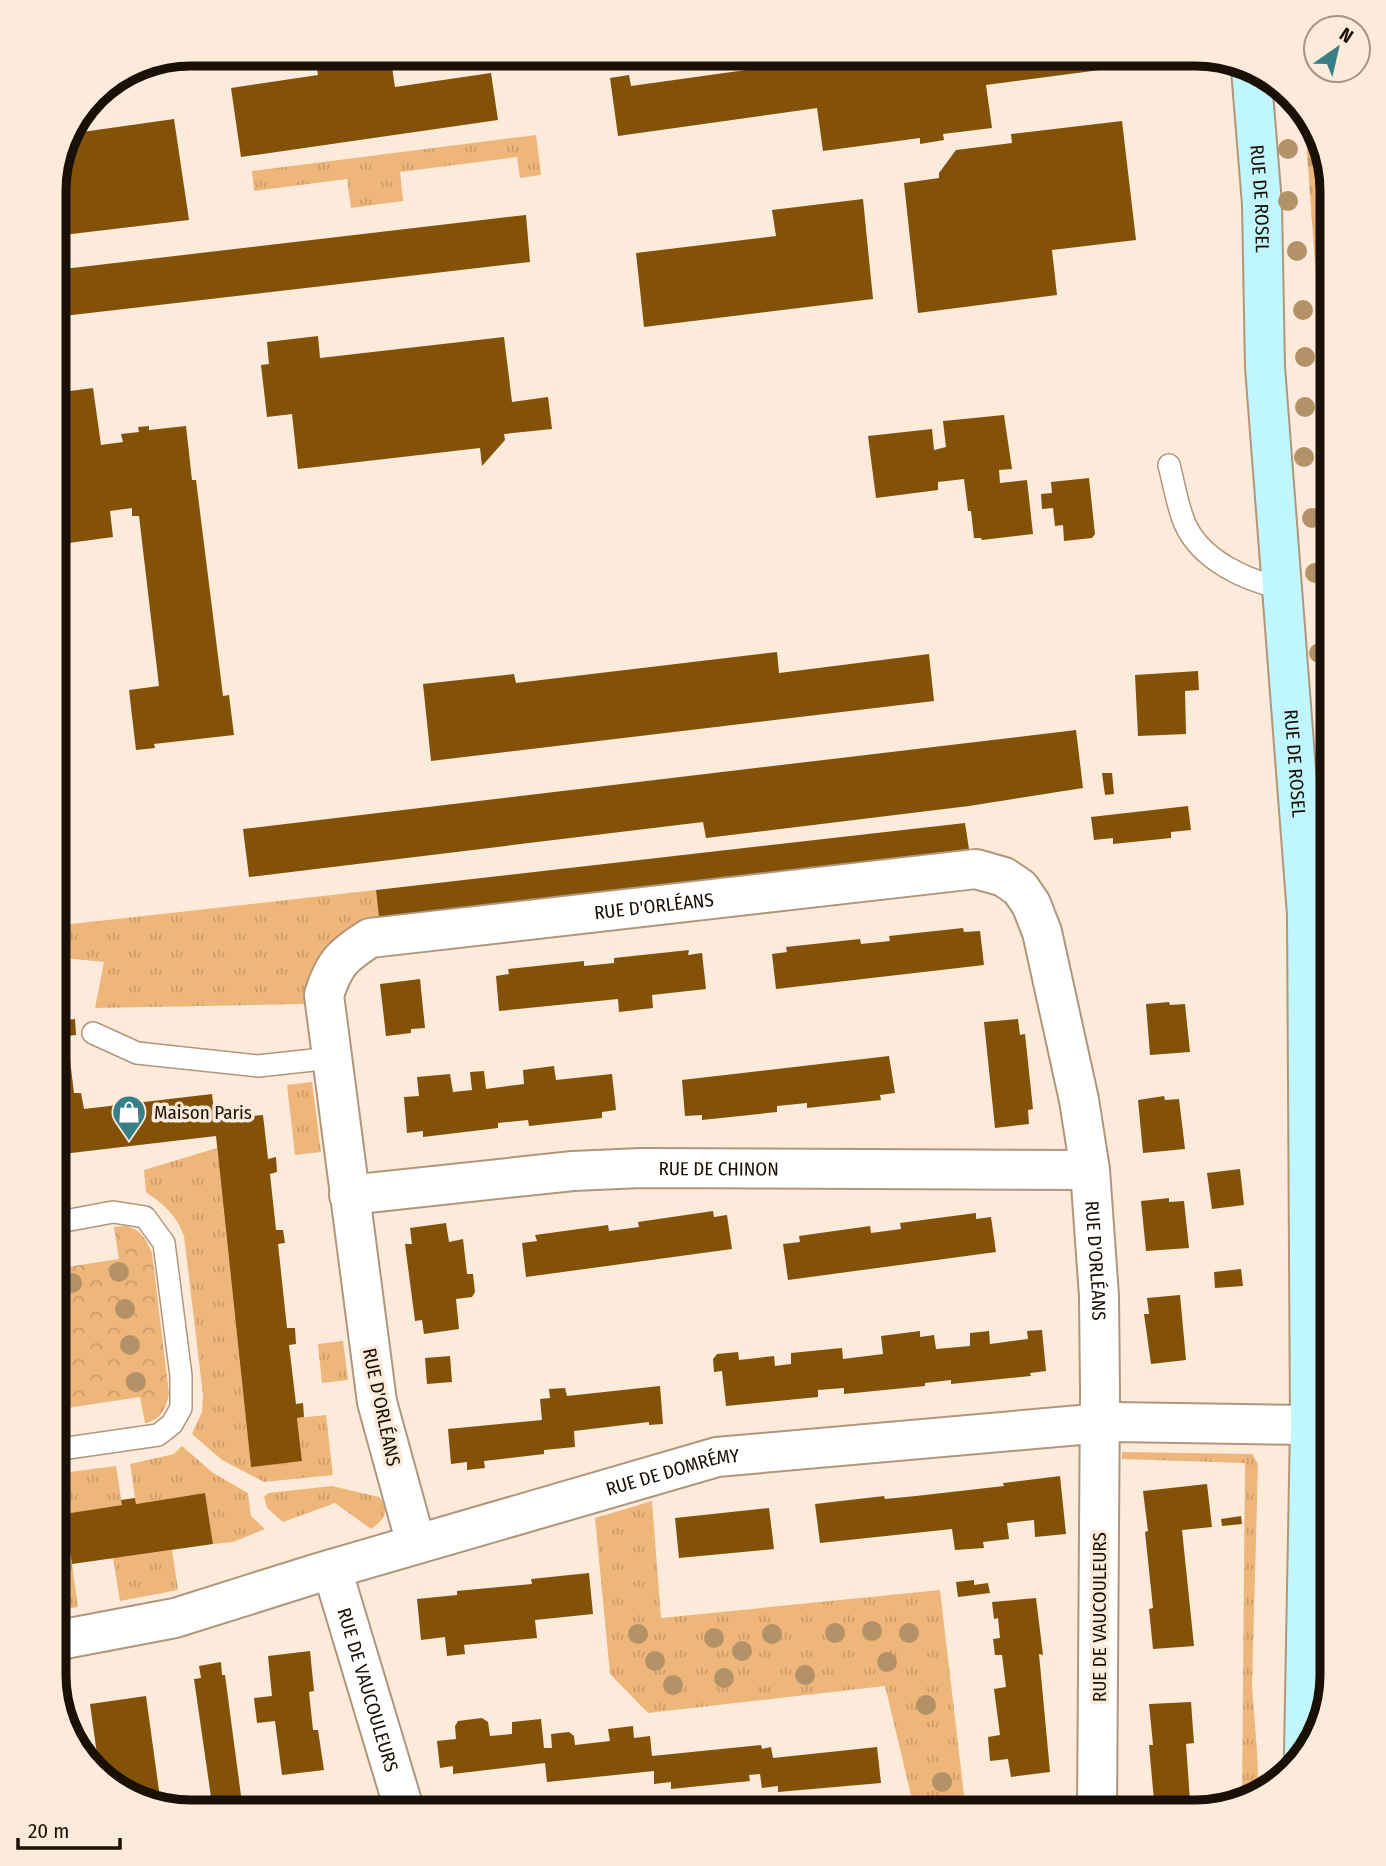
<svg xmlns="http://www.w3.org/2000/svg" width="1386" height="1866" font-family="'Fira Sans Condensed',sans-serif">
	<defs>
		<pattern id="grass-tufts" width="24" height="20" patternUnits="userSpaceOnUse" patternTransform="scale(1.75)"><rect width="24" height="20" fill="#efb67b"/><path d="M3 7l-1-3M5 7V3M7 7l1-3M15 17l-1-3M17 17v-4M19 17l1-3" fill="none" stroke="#cc9b69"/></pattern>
		<pattern id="cemetery-stones" width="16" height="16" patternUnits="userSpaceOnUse" patternTransform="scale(1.75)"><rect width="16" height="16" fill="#efb67b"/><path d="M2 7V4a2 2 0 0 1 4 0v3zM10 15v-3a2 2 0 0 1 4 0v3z" fill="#cc9b69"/></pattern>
		<pattern id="park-crowns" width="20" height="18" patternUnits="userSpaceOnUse" patternTransform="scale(1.75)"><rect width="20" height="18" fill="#efb67b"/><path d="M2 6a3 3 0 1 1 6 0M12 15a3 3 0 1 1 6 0" fill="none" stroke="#cc9b69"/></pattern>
	</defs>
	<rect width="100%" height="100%" fill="#fcebda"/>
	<!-- grass -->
	<g fill="url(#grass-tufts)">
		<path d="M536,135l5,40 -21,3 -3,-21 -117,15 3,29 -52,7 -4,-29 -93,12 -2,-20z"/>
		<path d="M376,890l3,28c-44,6 -72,42 -75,86l-209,4 9,-46 -50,-5v-31z"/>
		<path d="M312,1082l9,70 -26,3 -8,-70z"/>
		<path d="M217,1148l34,318 51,-5 -5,-43 29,-3 7,60 -69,7 -42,-22 -30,-26 10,-22 1,-17 -19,-159c-8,-22 -20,-31 -38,-44l-2,-22z"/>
		<path d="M343,1341l5,39 -26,3 -4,-39z"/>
		<path d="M182,1446l31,27 35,20 3,23 14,13 -32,13 -20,2 -8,-51 -69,11 -6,-40 44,-10z"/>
		<path d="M1122,1452l130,2 6,10 -6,222c2,32 6,64 6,96h-5v14l-11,3 3,-336 -123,-4z"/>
		<path d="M116,1466l6,39 -57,9 13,93 -24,4v-137z"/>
		<path d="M332,1486l47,11c12,12 5,24 -8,32l-36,-26 -52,19 -16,-14 -3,-11 4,-4z"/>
		<path d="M652,1501l9,117 279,-28 26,222h-51l-30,-126 -237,27 -38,-39 -15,-156z"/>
		<path d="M172,1550l6,40 -58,11 -7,-43z"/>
	</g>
	<!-- cemetery -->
	<path fill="url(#cemetery-stones)" d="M1304,113l9,10 19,69v363l-13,-238z"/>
	<!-- park -->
	<path fill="url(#park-crowns)" d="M127,1226c15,5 19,13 25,27l17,141c-3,14 -9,27 -24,29l-5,-26 -86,13v-141l65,-10 -5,-32z"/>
	<!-- building -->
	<g fill="#845108">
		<path d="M373,54h17l5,33 96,-14 7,47 -257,37 -10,-69 87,-13 -2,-13z"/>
		<path d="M810,54l336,1v9l-160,21 6,43 -49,6 1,6 -24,4v-6l-97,13 -6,-43 -199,28 -8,-58 19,-3 2,11 179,-25z"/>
		<path d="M174,119l15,101 -134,16v-54l13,-48z"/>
		<path d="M1122,121l14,119 -84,10 5,45 -139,18 -14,-130 35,-5v-5l17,-23 56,-7 -1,-9z"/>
		<path d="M863,199l10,100 -229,28 -8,-74 140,-17 -4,-26z"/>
		<path d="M526,215l4,47 -475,55v-47z"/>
		<path d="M318,336l2,22 184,-21 8,65 36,-5 4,32 -48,5 1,6 -23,26 -2,-18 -182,21 -6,-55 -25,3 -6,-52 8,-1 -2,-22z"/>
		<path d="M93,388l8,57 22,-3 -2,-8 18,-2 -1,-5 11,-1v4l37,-4 6,54h4l27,216 6,-1 5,40 -80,9 1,4 -19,2 -7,-60 30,-4 -20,-170h-7v-8l-22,3 3,26 -59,8 1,-152z"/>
		<path d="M1004,415l8,54 -13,1 1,13 27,-3 6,54 -51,6 -1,-2h-7l-3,-27h-3l-4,-32 -26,3v8l-62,8 -8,-62 64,-7 2,21 12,-3 -3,-26z"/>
		<path d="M1089,478l6,56 -3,4 -28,3 -1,-16 -8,1 -2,-18 -11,1 -1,-15 11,-1 -1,-11z"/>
		<path d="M777,652l2,21 150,-19 5,47 -503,60 -8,-77 91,-10 2,9z"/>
		<path d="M1198,671l1,19 -14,1 1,43 -48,2 -3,-61z"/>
		<path d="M1076,730l7,58 -114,18 -263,32 -3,-16 -454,55 -6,-48z"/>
		<path d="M1102,773h10l2,21 -9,1z"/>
		<path d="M1188,806l3,24 -20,2v6l-58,6v-6l-19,2 -3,-23z"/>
		<path d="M965,823l4,26 -590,69 -3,-28z"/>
		<path d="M963,928l1,4 16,-1 4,34 -208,24 -4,-35 15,-2 -1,-5 74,-8 1,5 29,-3 -1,-5z"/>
		<path d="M689,950l-1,5 14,-2 4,36 -54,6 1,13 -34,4 -1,-13 -119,12 -3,-35 13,-2 -1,-5 76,-8v5l30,-3v-5z"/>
		<path d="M61,979l5,41 9,-1 1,16 -9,1 7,57h7l3,16 128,-15 3,26 28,-3v-5l8,-1v5l12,-1 5,44 8,-2 1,15 -7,2 6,56h7l2,13 -7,1 9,84h8l1,16 -7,1 7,59 7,-1 1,14 -7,1 5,43 -51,6 -35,-331 -162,19v-175z"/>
		<path d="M420,979l5,49 -14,1v4l-25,3 -6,-52z"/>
		<path d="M1169,1002l1,3 15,-1 5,48 -40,3 -4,-51z"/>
		<path d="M1018,1019l2,16 5,-1 8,75 -5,1 1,14 -34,4 -11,-106z"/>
		<path d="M889,1056l6,37 -15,2 1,5 -74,8v-5l-30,3v6l-75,8v-5l-17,1 -3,-36z"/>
		<path d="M554,1066l2,14 56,-6 4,36 -14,2v6l-73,8 -1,-6 -30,3v5l-75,9v-6l-16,2 -3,-36 15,-1 -2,-19 33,-3 3,18 19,-2 -2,-18 14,-1 2,18 38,-5 -1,-14z"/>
		<path d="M1164,1096l1,4 14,-1 6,50 -42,4 -5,-53z"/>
		<path d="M1240,1169l4,36 -32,4 -5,-36z"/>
		<path d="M1169,1198v4l15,-1 5,47 -43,3 -5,-50z"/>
		<path d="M713,1211l1,6 13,-2 5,34 -206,28 -4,-34 15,-2 -2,-6 73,-10 1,6 30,-4 -1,-5z"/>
		<path d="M976,1213v6l15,-2 5,35 -208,28 -5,-36 17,-2 -1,-6 71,-10 1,7 30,-4 -1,-6z"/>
		<path d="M446,1223l3,19 14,-3 4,35h6l2,18 -3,5 -16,2 3,30 -35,5 -2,-14 -7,1 -10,-77h7l-2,-16z"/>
		<path d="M1241,1269l2,17 -28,2 -1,-16z"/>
		<path d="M1180,1295l6,65 -35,4 -7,-50h5l-2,-16z"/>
		<path d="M1042,1330l4,41 -16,2 1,3 -80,8v-4l-26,3v3l-81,8v-6l-26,2v7l-92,9 -4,-35 -8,1 -1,-13 4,-5 21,-2 1,8 35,-4 1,10 16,-2v-11l51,-5 1,11 40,-5 -2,-18 39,-5v6l14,-2 2,14 34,-3v-13l19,-2 1,13 38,-5 -1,-8z"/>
		<path d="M450,1356l2,26 -25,2 -2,-26z"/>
		<path d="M660,1386l3,38 -14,1v-3l-75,9 1,16 -31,3v4l-60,7 1,7 -18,2v-8l-16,2 -3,-35 94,-9 -2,-21 10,-1 -1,-9 16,-1 2,8z"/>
		<path d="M1060,1476l6,58 -31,3 -1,-17 -27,3 2,16 -26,3 1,6 -29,2 -3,-21 -132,14 -5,-39 69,-8 1,3 31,-3 88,-10 -1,-3z"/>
		<path d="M1207,1484l5,43 -30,3 12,116 -41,3 -4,-40 4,-1 -8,-76 3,-1 -5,-40z"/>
		<path d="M205,1493l8,51 -141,20 -8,-50 58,-9 -1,-5 14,-2 1,6z"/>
		<path d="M769,1508l5,41 -95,9 -4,-40z"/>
		<path d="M1241,1516l1,8 -20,2 -1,-7z"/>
		<path d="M589,1573l4,41 -58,6 2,18 -73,7 1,9 -18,2 -2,-19 -24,3 -4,-41 40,-4v-4l75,-7 -1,-5z"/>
		<path d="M974,1580v5l14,-2 2,10 -32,4 -2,-15z"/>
		<path d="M1036,1598l7,57 -4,-1 11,118 -39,5 -3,-18 -18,2 -2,-24 12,-2 -6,-46 12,-2 -4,-32h-7l-2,-16 7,-1 -2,-20 -4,1 -2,-17z"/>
		<path d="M310,1651l4,40 -5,1 4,38h5l6,40 -42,5 -7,-54 -18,2 -3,-25 18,-2 -4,-40z"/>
		<path d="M221,1662l1,13h3l18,136h-30l-19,-132 7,-1 -2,-12z"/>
		<path d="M146,1696l15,109 -38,-12 -24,-24 -9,-65z"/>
		<path d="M1191,1702l3,41 -8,1 4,57 13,-1 1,9 -9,3h-40l-6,-67h4l-4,-41z"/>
		<path d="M482,1718l6,4 2,14 22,-2v-12l29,-3 3,29h8l-1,-14 18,-2 5,4 1,9 35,-4 -2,-12 25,-3 1,12 16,-2 2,20 109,-11 1,4 9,-2 2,11 104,-11 4,36 -103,9v-6l-16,2 -2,-14 -11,1 1,6 -79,8v-7l-17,2v-13l-107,11 -2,-19 -92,11v-8l-13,2 -3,-27 19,-2 -1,-13 3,-5z"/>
	</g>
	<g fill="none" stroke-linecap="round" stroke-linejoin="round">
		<!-- lane casing -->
		<g stroke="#b1967b" stroke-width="24">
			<g id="lane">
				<path d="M1169,465c5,19 8,40 16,59 16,36 61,57 98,64"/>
				<path d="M93,1033l44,20 121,13 74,-8"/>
				<path d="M54,1450l104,-15 14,-11 9,-16v-32l-17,-133 -19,-26 -32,-5 -59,11"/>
			</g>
		</g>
		<!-- street casing -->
		<g stroke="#b1967b" stroke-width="42">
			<g id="street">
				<path id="s1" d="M349,1195l224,-24 68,-3 449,2"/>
				<path id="s2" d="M416,1544l-39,-142 -53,-407c10,-32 19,-40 46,-57l606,-69 28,8 16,11 11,16 11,28 37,168 11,70 9,126 1,95 -3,421"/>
				<path id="s3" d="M332,1569l73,243"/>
				<path id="s4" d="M54,1641l121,-23 143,-45 399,-116 397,-35 196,3"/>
			</g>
		</g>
		<!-- secondary casing -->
		<g stroke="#b1967b" stroke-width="42">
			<g id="secondary">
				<path id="s5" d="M1251,69l11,135 3,163 42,547 3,511 -6,328"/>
			</g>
		</g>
		<!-- lane -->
		<use href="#lane" stroke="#fff" stroke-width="21"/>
		<!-- street -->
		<use href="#street" stroke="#fff" stroke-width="38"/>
		<!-- secondary -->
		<use href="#secondary" stroke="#c0f7fe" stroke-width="38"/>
	</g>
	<!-- trees -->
	<g fill="#b39267">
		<circle cx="1288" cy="149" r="10"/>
		<circle cx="1288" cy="201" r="10"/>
		<circle cx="1297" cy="251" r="10"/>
		<circle cx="1303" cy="310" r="10"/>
		<circle cx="1305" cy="357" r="10"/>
		<circle cx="1305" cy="407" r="10"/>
		<circle cx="1304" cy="457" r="10"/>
		<circle cx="1312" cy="518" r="10"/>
		<circle cx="1315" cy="573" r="10"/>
		<circle cx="1319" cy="653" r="10"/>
		<circle cx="119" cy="1272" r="10"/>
		<circle cx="72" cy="1283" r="10"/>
		<circle cx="125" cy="1309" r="10"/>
		<circle cx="130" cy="1345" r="10"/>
		<circle cx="136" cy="1382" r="10"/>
		<circle cx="872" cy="1631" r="10"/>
		<circle cx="835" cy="1633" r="10"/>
		<circle cx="909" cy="1633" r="10"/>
		<circle cx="638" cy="1634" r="10"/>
		<circle cx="772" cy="1634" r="10"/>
		<circle cx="714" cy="1638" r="10"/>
		<circle cx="742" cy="1651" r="10"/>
		<circle cx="655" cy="1661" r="10"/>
		<circle cx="887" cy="1662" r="10"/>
		<circle cx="805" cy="1675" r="10"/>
		<circle cx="724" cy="1678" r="10"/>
		<circle cx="673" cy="1685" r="10"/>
		<circle cx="926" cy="1705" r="10"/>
		<circle cx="942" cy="1782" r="10"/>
	</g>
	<!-- icons -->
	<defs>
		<g id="shop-pin" transform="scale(1.75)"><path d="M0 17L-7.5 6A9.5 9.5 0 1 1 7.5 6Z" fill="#387f88" stroke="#fcebda"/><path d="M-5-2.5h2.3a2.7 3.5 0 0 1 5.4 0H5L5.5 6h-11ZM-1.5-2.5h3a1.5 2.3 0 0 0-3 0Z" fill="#fff"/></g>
	</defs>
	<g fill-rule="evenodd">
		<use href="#shop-pin" x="129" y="1112"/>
	</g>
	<g text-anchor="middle" stroke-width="7" stroke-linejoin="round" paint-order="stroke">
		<!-- street labels -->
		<g font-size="19" fill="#1a1006" stroke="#fcebda">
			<text dy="7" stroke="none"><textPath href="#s5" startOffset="130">RUE DE ROSEL</textPath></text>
			<text dy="7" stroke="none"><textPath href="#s5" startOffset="696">RUE DE ROSEL</textPath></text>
			<text dy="7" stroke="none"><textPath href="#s2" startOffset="919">RUE D'ORLÉANS</textPath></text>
			<text dy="7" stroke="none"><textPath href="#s1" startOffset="371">RUE DE CHINON</textPath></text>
			<text dy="7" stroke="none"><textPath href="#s2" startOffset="1675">RUE D'ORLÉANS</textPath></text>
			<text transform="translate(382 1407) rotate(78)" y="7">RUE D'ORLÉANS</text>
			<text dy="7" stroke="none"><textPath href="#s4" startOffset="642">RUE DE DOMRÉMY</textPath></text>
			<text transform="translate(1099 1617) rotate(-90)" y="7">RUE DE VAUCOULEURS</text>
			<text dy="7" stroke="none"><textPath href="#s3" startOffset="126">RUE DE VAUCOULEURS</textPath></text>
		</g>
		<!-- poi labels -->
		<g font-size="19" fill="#1a1006" stroke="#fcebda" text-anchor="start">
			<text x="154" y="1119">Maison Paris</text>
		</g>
	</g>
	<!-- crop -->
	<path d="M0 0H1386V1866H0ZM191 66H1195A125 125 0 0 1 1320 191V1675A125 125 0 0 1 1195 1800H191A125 125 0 0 1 66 1675V191A125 125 0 0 1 191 66Z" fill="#fcebda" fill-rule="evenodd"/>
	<path fill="none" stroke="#1a1006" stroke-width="9" d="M191 66H1195A125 125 0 0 1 1320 191V1675A125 125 0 0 1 1195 1800H191A125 125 0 0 1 66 1675V191A125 125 0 0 1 191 66Z"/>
	<!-- north arrow -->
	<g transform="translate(1337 49) rotate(34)"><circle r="33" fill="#fcebda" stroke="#a29385" stroke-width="2"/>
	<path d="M0-5L12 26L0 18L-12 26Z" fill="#387f88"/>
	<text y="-10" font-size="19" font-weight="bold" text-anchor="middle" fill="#1a1006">N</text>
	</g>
	<!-- scale -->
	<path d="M18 1838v10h102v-10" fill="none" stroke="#1a1006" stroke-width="3.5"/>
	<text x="28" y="1838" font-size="21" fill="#1a1006" stroke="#fcebda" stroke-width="5" paint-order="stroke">20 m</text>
</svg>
